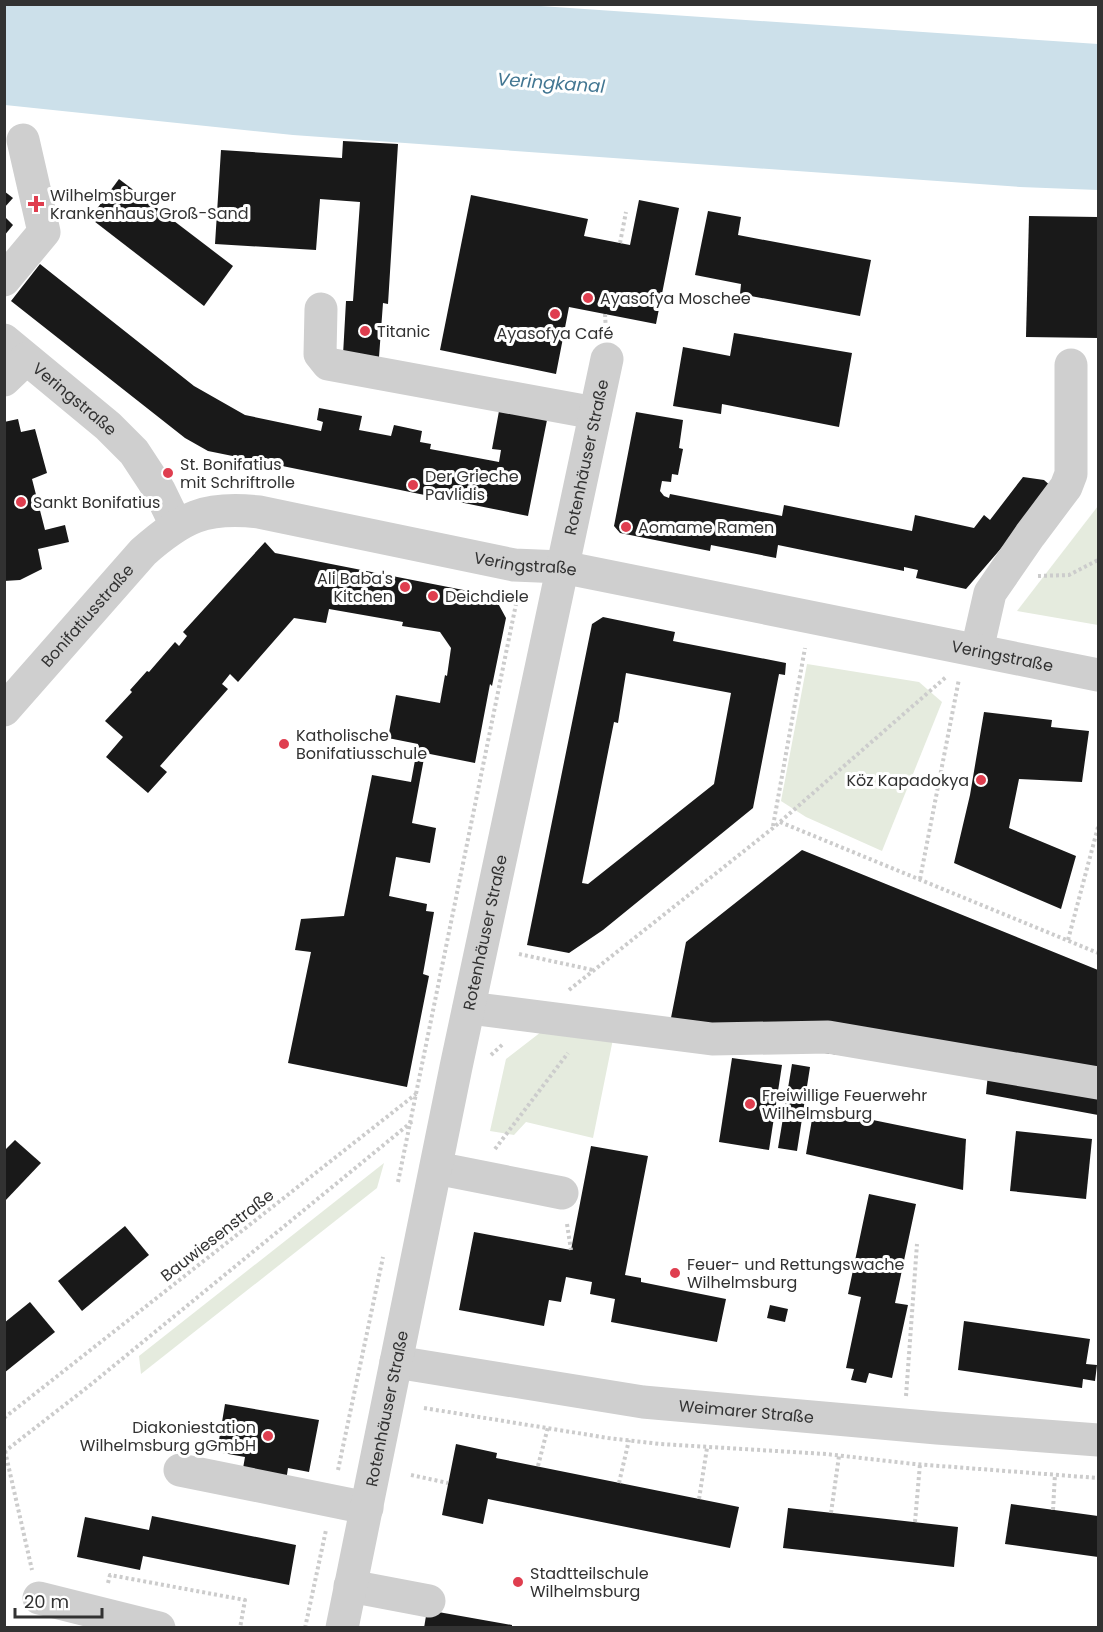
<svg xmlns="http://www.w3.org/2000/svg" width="1103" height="1632" font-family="Poppins,sans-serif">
	<rect width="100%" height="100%" fill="#fff"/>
	<!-- green -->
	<g fill="#e5ebde">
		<path d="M1098,506v119l-81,-14z"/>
		<path d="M807,664l112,18 23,20 -60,149 -76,-34 -25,-16z"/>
		<path d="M541,1032l72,7 -20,99 -67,-16 -12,13 -24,-4 16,-72z"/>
		<path d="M384,1163l-7,25 -236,186 -2,-18z"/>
	</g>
	<!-- water -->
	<path fill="#cce0ea" d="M4,5h522l572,39v146l-78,-3 -727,-52 -288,-30z"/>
	<!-- building -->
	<g fill="#191919" fill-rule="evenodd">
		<path d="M343,141l55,3 -10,160 -5,-1 -4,54 -36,-2 3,-54h7l7,-99 -40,-3 -4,51 -101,-6 6,-94 121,8z"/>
		<path d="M119,179l114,87 -29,40 -114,-88z"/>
		<path d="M4,191l9,7 -9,10z"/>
		<path d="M471,195l117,24 -4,17 46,9 9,-45 40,8 -23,116 -87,-17 -13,67 -116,-24z"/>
		<path d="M708,211l33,6 -3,18 133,25 -11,56 -120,-22 1,-10 -46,-9z"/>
		<path d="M4,216l9,9 -9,11z"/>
		<path d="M1029,216l69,1v121l-72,-1z"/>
		<path d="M40,264l154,122 51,29 76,16 2,-9 -6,-2 2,-12 43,8 -3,14 32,6 3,-11 28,6 -2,11 11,2 -1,5 69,13 2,-12 -9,-1 7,-38 48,9 -19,96 -320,-65 -23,-13 -174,-137z"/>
		<path d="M734,333l118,20 -13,74 -117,-23 -1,10 -48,-8 10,-59 47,9z"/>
		<path d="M636,412l47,8 -4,28 4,1 -5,26 -6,-1 -1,8 -9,-1 -2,10 4,5 5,2 1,-4 112,22 2,-11 128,26 3,-16 59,13 10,-13 6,5 33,-43 21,3 9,8 -87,101 -50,-11 2,-8 -14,-3v4l-126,-26 -2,13 -65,-13 -1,6 -90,-18 -6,-7z"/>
		<path d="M18,419l3,13 14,-3 12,44 -15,6 13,51 20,-5 4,17 -31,7 4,20 -22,11 -16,1v-159z"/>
		<path d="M265,542l10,11 219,43 12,22 -14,68 -2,-2 -15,79 -50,-10 -13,70 24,5 -6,35 -34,-6 -7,39 38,8 -1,7 8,1 -11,62 6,2 -22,111 -119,-24 23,-111 -16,-2 6,-31 43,-3 28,-141 39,7 7,-38 -30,-6 8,-43 44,8 5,-28 2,1 4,-28 -11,-16 -38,-6 1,-4 -74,-13 -3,14 -32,-5 -56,64 -8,-8 -8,10 6,5 -68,77 7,6 -19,21 -42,-36 17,-20 -18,-16 27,-29 -2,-2 17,-19 2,1 26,-30 4,4 8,-10 -4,-4z"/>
		<path d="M603,617l72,15 -2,9 113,22 -1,12 -6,-1 -26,134 -150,122 -34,23 -42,-8 65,-321zM626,673l105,20 -17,91 -126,100 -6,-1 32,-161 4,1z"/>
		<path d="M984,712l68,8 -1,7 38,4 -7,51 -63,-3 -10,49 67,28 -15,53 -107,-46 16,-68z"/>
		<path d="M802,850l296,120v145l-112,-21 2,-20 -320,-41 18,-91z"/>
		<path d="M732,1058l50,7 -13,85 -50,-8z"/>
		<path d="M792,1064l18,3 -13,84 -19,-3z"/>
		<path d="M814,1108l152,31 -3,51 -157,-36z"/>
		<path d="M1016,1131l76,8 -6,60 -76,-8z"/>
		<path d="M15,1140l26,23 -37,39v-51z"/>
		<path d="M591,1146l57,10 -23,119 16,3v4l85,17 -9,43 -106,-20 4,-23 -25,-5 2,-12 -26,-5 -5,25 -12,-2 -5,26 -85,-16 15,-78 97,18z"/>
		<path d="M869,1194l47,10 -21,99 13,2 -16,73 -23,-5 -3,10 -15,-3 3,-11 -8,-1 15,-71 -13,-3z"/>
		<path d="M125,1226l24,29 -67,56 -24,-30z"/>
		<path d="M30,1302l25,30 -51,41v-50z"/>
		<path d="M770,1305l18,4 -3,13 -18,-4z"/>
		<path d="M964,1321l126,18 -4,25 11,1 -2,16 -12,-2 -1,9 -124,-18z"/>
		<path d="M225,1404l94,16 -10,52 -21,-4 -2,13 -44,-7 3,-17 -28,-5z"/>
		<path d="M456,1444l41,9 -1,5 243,49 -9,41 -242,-49 -5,25 -41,-9z"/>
		<path d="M1011,1504l87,12v41l-93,-13z"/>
		<path d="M788,1508l170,19 -4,40 -171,-19z"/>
		<path d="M152,1516l144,29 -7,40 -146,-29 -3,14 -63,-13 8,-40 64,13z"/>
		<path d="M427,1610l85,15v3h-88z"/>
	</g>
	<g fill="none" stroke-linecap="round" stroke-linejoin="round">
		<!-- path -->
		<g stroke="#ccc" stroke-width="4" stroke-dasharray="3 3" stroke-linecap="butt">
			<path d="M620,243l6,-31"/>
			<path d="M605,314l1,17"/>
			<path d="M1038,576l31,-1 29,-15"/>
			<path d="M780,822l318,131"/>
			<path d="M773,826l32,-178"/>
			<path d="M920,879l39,-200"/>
			<path d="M1068,940l30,-113"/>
			<path d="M519,954l74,16"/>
			<path d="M569,990l204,-162 173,-151"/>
			<path d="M491,1055l12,-11"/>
			<path d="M495,1149l73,-96"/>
			<path d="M398,1182l118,-578"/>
			<path d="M567,1224l4,26"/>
			<path d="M906,1396l11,-152"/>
			<path d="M424,1408l184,30 52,6 166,10 88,10 184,14"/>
			<path d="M4,1418l412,-324"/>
			<path d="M5,1451l27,119"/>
			<path d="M4,1452l85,-66 325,-266"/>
			<path d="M538,1466l10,-39"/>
			<path d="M338,1470l45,-213"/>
			<path d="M411,1475l37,8"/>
			<path d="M619,1483l10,-43"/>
			<path d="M699,1499l8,-51"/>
			<path d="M1053,1510l2,-36"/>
			<path d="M831,1513l8,-57"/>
			<path d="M915,1522l5,-58"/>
			<path d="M108,1583l2,-8 135,25 -5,28"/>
			<path d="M305,1628l21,-98"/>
		</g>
		<!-- minor -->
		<g stroke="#cfcfcf" stroke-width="33">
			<path d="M4,280l40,-48 -21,-92"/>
			<path d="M321,309l-1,45 8,10 267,49"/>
			<path id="s1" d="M4,340l104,86 26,26 25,38 17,35"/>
			<path d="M4,380l22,-21"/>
			<path d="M977,650l13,-57 40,-58 36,-48 5,-13v-109"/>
			<path id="s2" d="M4,710l139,-158c40,-35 62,-46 116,-40l255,53 48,2 536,108"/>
			<path d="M469,1008l243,31 116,-2 270,46"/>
			<path d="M436,1168l126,25"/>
			<path id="s3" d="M396,1362l247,40 294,26 161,12"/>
			<path d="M180,1470l187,38"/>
			<path d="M350,1586l79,15"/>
			<path d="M39,1598l120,30"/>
			<path id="s4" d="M342,1628l114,-561 151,-708"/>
		</g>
	</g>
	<!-- markers -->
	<g fill="#df3e4f" stroke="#fff" stroke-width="2">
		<path d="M33 195h6v6h6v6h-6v6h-6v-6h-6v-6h6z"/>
		<circle cx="588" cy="298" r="6"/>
		<circle cx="555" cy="314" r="6"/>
		<circle cx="365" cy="331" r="6"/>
		<circle cx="168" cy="473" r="6"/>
		<circle cx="413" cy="485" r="6"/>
		<circle cx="21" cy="502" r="6"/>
		<circle cx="626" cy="527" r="6"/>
		<circle cx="405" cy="587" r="6"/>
		<circle cx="433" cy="596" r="6"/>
		<circle cx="284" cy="744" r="6"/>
		<circle cx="981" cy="780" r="6"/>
		<circle cx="750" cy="1104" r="6"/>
		<circle cx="675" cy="1273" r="6"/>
		<circle cx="268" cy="1436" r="6"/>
		<circle cx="518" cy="1582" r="6"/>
	</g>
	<g text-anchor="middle" stroke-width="6" stroke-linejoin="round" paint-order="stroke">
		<!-- poi labels -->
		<g font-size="16" fill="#323232" stroke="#fff" text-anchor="start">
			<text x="50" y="201">Wilhelmsburger<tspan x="50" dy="18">Krankenhaus Groß-Sand</tspan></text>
			<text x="600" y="304">Ayasofya Moschee</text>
			<text x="377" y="337">Titanic</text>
			<text x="555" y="339" text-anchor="middle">Ayasofya Café</text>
			<text x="180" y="470">St. Bonifatius<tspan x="180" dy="18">mit Schriftrolle</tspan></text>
			<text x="425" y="482">Der Grieche<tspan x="425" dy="18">Pavlidis</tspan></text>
			<text x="33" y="508">Sankt Bonifatius</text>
			<text x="638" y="533">Aomame Ramen</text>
			<text x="393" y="584" text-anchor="end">Ali Baba's<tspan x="393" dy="18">Kitchen</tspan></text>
			<text x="445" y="602">Deichdiele</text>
			<text x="296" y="741">Katholische<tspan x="296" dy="18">Bonifatiusschule</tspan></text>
			<text x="969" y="786" text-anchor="end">Köz Kapadokya</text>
			<text x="762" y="1101">Freiwillige Feuerwehr<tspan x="762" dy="18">Wilhelmsburg</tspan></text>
			<text x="687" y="1270">Feuer- und Rettungswache<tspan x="687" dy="18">Wilhelmsburg</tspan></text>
			<text x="256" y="1433" text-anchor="end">Diakoniestation<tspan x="256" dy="18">Wilhelmsburg gGmbH</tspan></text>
			<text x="530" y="1579">Stadtteilschule<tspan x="530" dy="18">Wilhelmsburg</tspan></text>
		</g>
		<!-- street labels -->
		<g font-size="16" fill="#323232" stroke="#fff">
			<text dy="6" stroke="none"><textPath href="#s1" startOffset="92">Veringstraße</textPath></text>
			<text dy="6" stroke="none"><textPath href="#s4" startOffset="1196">Rotenhäuser Straße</textPath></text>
			<text dy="6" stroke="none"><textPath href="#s2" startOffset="610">Veringstraße</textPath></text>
			<text dy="6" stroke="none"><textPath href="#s2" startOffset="126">Bonifatiusstraße</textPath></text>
			<text dy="6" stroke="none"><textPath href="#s2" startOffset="1096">Veringstraße</textPath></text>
			<text dy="6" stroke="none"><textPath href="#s4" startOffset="710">Rotenhäuser Straße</textPath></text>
			<text transform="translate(217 1235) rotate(-38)" y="6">Bauwiesenstraße</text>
			<text dy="6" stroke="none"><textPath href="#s4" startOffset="224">Rotenhäuser Straße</textPath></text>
			<text dy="6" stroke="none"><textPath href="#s3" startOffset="354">Weimarer Straße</textPath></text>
		</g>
		<!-- water labels -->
		<g font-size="18" font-style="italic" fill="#427692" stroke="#fff">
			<text transform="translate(551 83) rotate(4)" y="6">Veringkanal</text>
		</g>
	</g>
	<!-- border -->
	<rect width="1103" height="1632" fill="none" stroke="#323232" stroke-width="12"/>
	<!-- scale -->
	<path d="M15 1608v9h87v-9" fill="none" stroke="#323232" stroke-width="3"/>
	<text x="24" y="1608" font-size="18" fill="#323232" stroke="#ffffff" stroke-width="4.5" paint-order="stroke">20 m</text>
</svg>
